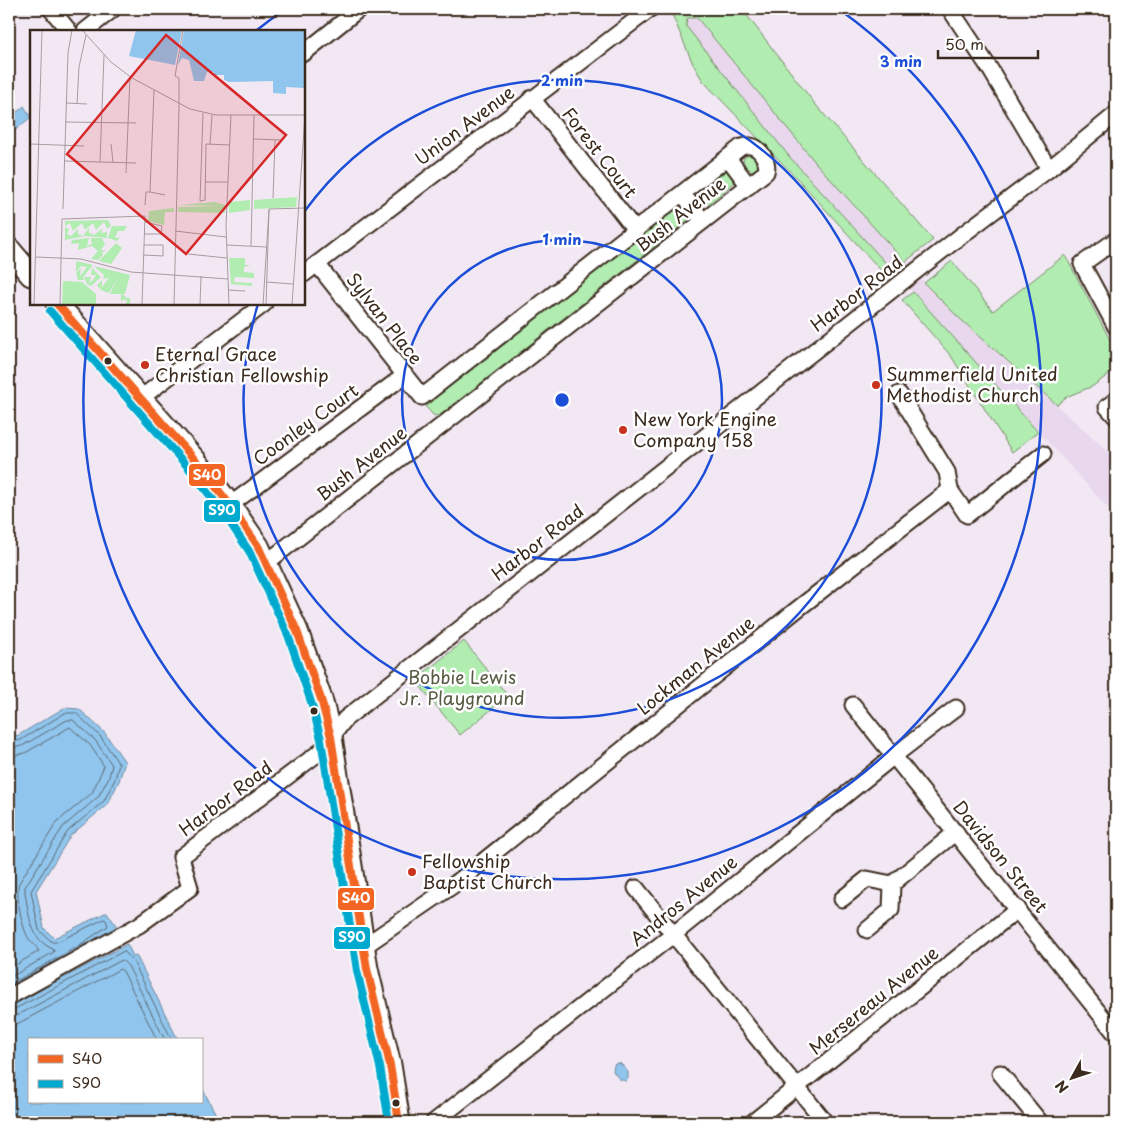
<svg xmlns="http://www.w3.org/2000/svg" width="1125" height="1131" font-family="'Playpen Sans',sans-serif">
	<rect width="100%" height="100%" fill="#f2e8f4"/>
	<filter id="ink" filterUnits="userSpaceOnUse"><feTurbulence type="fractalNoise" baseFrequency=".02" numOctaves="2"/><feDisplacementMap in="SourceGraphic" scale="10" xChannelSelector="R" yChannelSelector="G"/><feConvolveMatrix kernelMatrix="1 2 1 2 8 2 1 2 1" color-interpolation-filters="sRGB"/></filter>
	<g filter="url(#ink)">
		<!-- built -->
		<path fill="#e9d8ed" d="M687,18h10l118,144 117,128 74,71 91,80 19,20v56l-328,-362 -102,-129z"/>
		<!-- green -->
		<g fill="#b1ecb1" stroke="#768b68">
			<path d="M675,9h67l73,95 118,136 -28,22 -90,-100 -118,-144h-10l-1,8 102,129 105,116 -6,6 -82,-90 -102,-106 -10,-17 -22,-52z"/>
			<path d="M750,153h4l6,13 -8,5 -7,-5 -2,-7z"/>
			<path d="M726,171l4,1 5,10 -26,22 -2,-1 -9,-12z"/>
			<path d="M675,208c8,0 13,3 14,11l-3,3 -247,194 -6,-1 -8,-9z"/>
			<path d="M1065,255l51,96v18l-23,17 -27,11 -9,8 -99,-88 -34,-34 28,-22 41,50z"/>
			<path d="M913,292l125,140 -26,20 -61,-96 -49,-56z"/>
			<path d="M464,641l44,55 -48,39 -45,-55z"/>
		</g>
		<!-- water -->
		<g fill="#90c5ed" stroke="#6e879a">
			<path d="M24,106l7,11 -19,16 -3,-5v-9z"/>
			<path d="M64,708l15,1 25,23 21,30 -6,19 -11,23 -37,31 -35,56 8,37 10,10 53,-26 10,15 -39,25 -69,38v-263l8,9z"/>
			<path d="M127,944l6,12 3,-1 42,85h-149v62h172v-16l19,36h-211v-115z"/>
			<path d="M617,1063l4,1 7,8v7l-2,2 -7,-2 -6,-8 1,-6z"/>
		</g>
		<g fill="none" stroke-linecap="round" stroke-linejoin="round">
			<!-- shore -->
			<g stroke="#5d6871" stroke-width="1">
				<path d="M9,734l5,6 5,1 46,-28h11l24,23 19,28 -4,15 -11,22 -36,30 -37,60 8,39 13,12h5l47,-23 2,1 2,6 -33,22 -66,37"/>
				<path d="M9,744l7,3 6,-1 45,-26h6l22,20 17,25 -3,12 -11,20 -35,30 -38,60v6c4,21 5,47 28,56l1,3 -45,26"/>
				<path d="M9,753l8,2 8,-2 45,-26 20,18 14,21 -12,27 -35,29 -38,61c-4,10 3,46 10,56 3,4 7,7 10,12l-30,18"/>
				<path d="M9,1011l4,-1 111,-59 9,10 39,79"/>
				<path d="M9,1017l7,-1 106,-56 6,6 37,74"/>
				<path d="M9,1025l10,-2 101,-54 3,2 34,69"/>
			</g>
			<!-- street casing -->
			<g stroke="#3b2a1e" stroke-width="19">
				<g id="street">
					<path d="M51,9l18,22"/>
					<path d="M950,9l40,60 59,100"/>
					<path d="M85,31l28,-22"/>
					<path d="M304,53l55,-44"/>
					<path d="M532,98l104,133"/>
					<path d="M728,158l21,28"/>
					<path d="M683,194l20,27"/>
					<path d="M1116,240l-34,24 34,63"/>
					<path d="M304,274l346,-265"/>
					<path d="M899,394l48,78 3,18"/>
					<path d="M141,398l123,-94"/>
					<path d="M1116,400l-9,7 9,10"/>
					<path d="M950,490l17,25 76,-61"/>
					<path d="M230,505l175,-130"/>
					<path d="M266,563l500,-391c3,-9 -5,-25 -16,-26 -3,-1 -6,1 -9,1l-319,250 -105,-133"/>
					<path d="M853,705l263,329"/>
					<path d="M636,888l189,234"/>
					<path d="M842,899l25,-20 25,5"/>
					<path d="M867,930l24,-20 1,-26 64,-52"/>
					<path d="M363,947l92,-63 340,-273 155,-121"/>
					<path d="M9,997l130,-72 51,-37 -9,-31 140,-106 24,-32 617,-484 87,-66 67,-55"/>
					<path d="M1000,1073l40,49"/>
					<path d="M434,1122l240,-188 221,-179 61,-47"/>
					<path d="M753,1122l265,-213"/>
				</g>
			</g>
			<!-- secondary casing -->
			<g stroke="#3b2a1e" stroke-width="25">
				<g id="secondary">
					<path d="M9,249l22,26"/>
					<path d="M57,304l138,156 35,45 28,41 39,85 24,68 10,38 36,232 23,96 9,57"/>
				</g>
			</g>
			<!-- street -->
			<use href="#street" stroke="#fff" stroke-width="15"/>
			<!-- secondary -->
			<use href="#secondary" stroke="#fff" stroke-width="21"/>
			<!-- bus-1 casing -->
			<g stroke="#fff" stroke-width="11">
				<path id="bus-1" d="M57,304l138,156 35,45 28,41 39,85 24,68 10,38 36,232 23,96 9,57"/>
			</g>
			<!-- bus-2 casing -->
			<g stroke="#fff" stroke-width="11">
				<path id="bus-2" d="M50,311l137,155 35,45 27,40 39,84 23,67 10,37 36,232 23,96 9,55"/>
			</g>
			<!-- bus-1 -->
			<use href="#bus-1" stroke="#f26522" stroke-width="8"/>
			<!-- bus-2 -->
			<use href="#bus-2" stroke="#00a9ce" stroke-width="8"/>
		</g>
	</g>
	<!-- distance rings -->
	<g fill="none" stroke="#1d4ed8" stroke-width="2.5">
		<circle cx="562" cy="400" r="160"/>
		<path d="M304 212A319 319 0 1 1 258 304"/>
		<path d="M257 30A479 479 0 0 1 284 10M840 10A479 479 0 1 1 93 305"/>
	</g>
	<!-- markers -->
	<g fill="#3b2a1e" stroke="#fff" stroke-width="2">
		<circle cx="108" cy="361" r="4.5"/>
		<circle cx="314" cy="711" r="4.5"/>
		<circle cx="396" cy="1103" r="4.5"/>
	</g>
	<g fill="#c8321e" stroke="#fff" stroke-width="2">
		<circle cx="145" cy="365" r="5"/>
		<circle cx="876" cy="385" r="5"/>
		<circle cx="623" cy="430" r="5"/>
		<circle cx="412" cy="872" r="5"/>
	</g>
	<g text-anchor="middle" stroke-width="5" stroke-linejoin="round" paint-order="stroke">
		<!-- street labels -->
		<g font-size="18" fill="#3b2a1e" stroke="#fff">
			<text transform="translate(465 126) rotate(-37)" y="6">Union Avenue</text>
			<text transform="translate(599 153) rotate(52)" y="6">Forest Court</text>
			<text transform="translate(681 215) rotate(-38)" y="6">Bush Avenue</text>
			<text transform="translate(857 294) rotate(-38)" y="6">Harbor Road</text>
			<text transform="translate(384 319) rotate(52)" y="6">Sylvan Place</text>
			<text transform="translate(306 425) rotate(-36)" y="6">Coonley Court</text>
			<text transform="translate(362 464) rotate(-38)" y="6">Bush Avenue</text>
			<text transform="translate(538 543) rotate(-38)" y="6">Harbor Road</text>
			<text transform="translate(696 666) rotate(-39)" y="6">Lockman Avenue</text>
			<text transform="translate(226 799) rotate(-37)" y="6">Harbor Road</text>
			<text transform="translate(1000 857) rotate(51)" y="6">Davidson Street</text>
			<text transform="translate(684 901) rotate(-39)" y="6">Andros Avenue</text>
			<text transform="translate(874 1001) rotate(-39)" y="6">Mersereau Avenue</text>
		</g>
		<!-- poi labels -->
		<g font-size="18" fill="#3b2a1e" stroke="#fff" text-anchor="start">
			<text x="155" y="361">Eternal Grace<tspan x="155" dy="21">Christian Fellowship</tspan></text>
			<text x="886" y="381">Summerfield United<tspan x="886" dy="21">Methodist Church</tspan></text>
			<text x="633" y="426">New York Engine<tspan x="633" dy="21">Company 158</tspan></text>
			<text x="422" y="868">Fellowship<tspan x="422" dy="21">Baptist Church</tspan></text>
		</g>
		<!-- park labels -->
		<g font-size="18" fill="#585a43" stroke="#fff">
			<text x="462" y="684">Bobbie Lewis<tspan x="462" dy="21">Jr. Playground</tspan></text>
		</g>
	</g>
	<!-- overview -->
	<g transform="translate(30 30)">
		<rect width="275" height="275" fill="#f2e8f4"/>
		<path d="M267,167l-1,10 -42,2v-9zM220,170v10l-21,3v-11zM185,172l10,3v8l-47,-1v-5l45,-1 -45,-1zM144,178v4h-9l-1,13 -16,-4 1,-10zM78,190l3,6 -4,3 -3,-7 -8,8 -3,-7 -8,7 -3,-7 -9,8 -3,-8 -5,3v-5zM82,196h15l-6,10 3,-5h-6l-3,7 5,-1 -3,4 -9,-3zM35,197l4,2 -2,5 4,2 7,-7v5l5,2 6,-8v5l5,2 9,-7 -2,5 6,-1v6l-22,-2 -20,4zM59,208l-2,8 5,-2 -1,-6h11l3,6 -4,6 6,1 -5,1 1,3 -5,5 -7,-1 7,-8 -6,-5 -14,4 1,-7 -8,1 1,-4zM86,213l6,5 -11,16 -12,-3zM199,228h16v7h6l-7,2v5l10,1v5l-19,-1 -1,5 18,1v3l-21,-2zM46,231l17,4 -10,12 1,3h-6l-2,-7 5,-5 -1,8 7,-9 -6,-1 -5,6zM64,236l36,9 -5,19h-3l4,3h-4l8,1v6l-5,1 2,-4 -3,-2 -3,3v-8h-11l7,-15 -8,14 -8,-3 -4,-5 5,-5v7l7,-9 -6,1 1,-4zM62,238l9,9 -10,9 -4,-2 -3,-7h7l-2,6 4,-3 3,-5h-5zM33,251l19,1 14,12v11h-34z" fill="#b1ecb1"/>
		<path d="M106,0h46l-7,35 -46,-9zM154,0h121v76l-1,-18 -18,-1v7l-13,-1v-12l-44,1 -5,-2v-5h-10v-3h-7l-3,9h-10l-5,-21 -7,-2 -4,7z" fill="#90c5ed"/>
		<path fill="none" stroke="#a99c9e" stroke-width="1" d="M52,0l29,32 21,16 58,31 26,6h89M36,73l21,1M47,74l2,-37 7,-32M173,83l-3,88 5,-1 1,-56 24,1M35,92l71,1M224,109l27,1M0,114l54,2M81,114l2,18M180,115l2,-30M34,131l72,2M70,132l4,-107M96,143l4,-96M175,152h23M120,162l4,-102M120,162l15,3M243,168l2,-58M115,175l1,-13h4M33,179l5,-156 4,-23M239,179l36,-1M145,201l51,6M114,204h17l1,-8 -17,-4M197,215l39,2M221,216l3,-131M158,224l39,4M114,225l19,1v-11h-19M6,227l45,2 50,13 97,7M236,252l27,2M198,260l17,1M4,275l8,-275M30,275l2,-86 83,-3 -3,89M144,275l5,-197v-30l-4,-2 8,-46M170,275l1,-29M199,275l-3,-80 5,-110M233,275l6,-96M236,275l3,-95M262,275l13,-190"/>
		<path fill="#d62828" fill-opacity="0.15" stroke="#d62828" stroke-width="2.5" d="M136,5l120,100 -100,119 -119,-100z"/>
		<rect width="275" height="275" fill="none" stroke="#3b2a1e" stroke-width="2.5"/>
	</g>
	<circle cx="562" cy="400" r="8" fill="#1d4ed8" stroke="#fff" stroke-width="2.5"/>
	<g font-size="15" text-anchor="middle" font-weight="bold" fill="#1d4ed8" stroke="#fff" stroke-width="5" stroke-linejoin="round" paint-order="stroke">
		<text x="901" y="67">3 min</text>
		<text x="562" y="86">2 min</text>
		<text x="562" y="245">1 min</text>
	</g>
	<g stroke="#fff" stroke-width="2">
		<rect x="188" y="463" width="38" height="24" rx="5" fill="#f26522"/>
		<rect x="203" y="499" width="38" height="24" rx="5" fill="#00a9ce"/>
		<rect x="337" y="887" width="38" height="24" rx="5" fill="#f26522"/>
		<rect x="333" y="926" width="38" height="24" rx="5" fill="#00a9ce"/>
	</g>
	<g font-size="14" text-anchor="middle" font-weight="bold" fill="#fff">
		<text x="207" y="480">S40</text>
		<text x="222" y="515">S90</text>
		<text x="356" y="903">S40</text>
		<text x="352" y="942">S90</text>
	</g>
	<!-- margin -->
	<rect width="1125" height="1131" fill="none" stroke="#fff" stroke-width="30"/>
	<rect x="15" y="15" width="1095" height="1101" fill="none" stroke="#3b2a1e" stroke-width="2" filter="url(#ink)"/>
	<!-- legend -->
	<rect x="28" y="1038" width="175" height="65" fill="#ffffff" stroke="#b1aaa5"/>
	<rect x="38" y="1055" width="25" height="8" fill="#f26522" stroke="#b1aaa5"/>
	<text x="72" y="1064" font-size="15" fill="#3b2a1e">S40</text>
	<rect x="38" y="1080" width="25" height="8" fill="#00a9ce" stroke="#b1aaa5"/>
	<text x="72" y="1088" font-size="15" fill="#3b2a1e">S90</text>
	<!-- north arrow -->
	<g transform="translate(1072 1078) rotate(230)" stroke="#ffffff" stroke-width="4" paint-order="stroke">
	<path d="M0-4L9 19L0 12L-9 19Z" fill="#3b2a1e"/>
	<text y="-8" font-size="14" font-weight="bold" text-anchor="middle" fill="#3b2a1e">N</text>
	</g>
	<!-- scale -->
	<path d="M938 50v8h100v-8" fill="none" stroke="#3b2a1e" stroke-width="2.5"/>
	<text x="945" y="50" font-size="15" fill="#3b2a1e" stroke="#ffffff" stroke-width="4" paint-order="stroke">50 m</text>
</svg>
